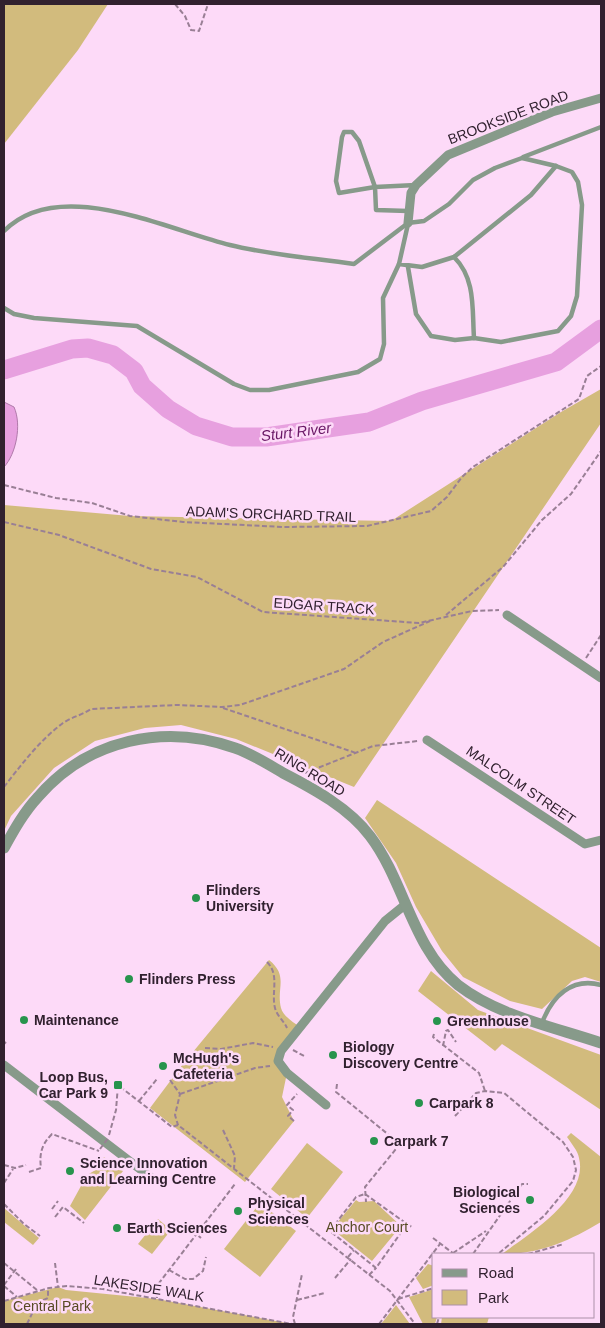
<svg xmlns="http://www.w3.org/2000/svg" width="605" height="1328" font-family="Arial,sans-serif">
	<rect width="100%" height="100%" fill="#fddaf8"/>
	<!-- green -->
	<g fill="#d2bb7d">
		<path d="M4,4h104l-30,46 -74,94z"/>
		<path d="M601,389v34l-247,364 -118,-48 -55,-14 -36,3 -50,13 -41,27 -43,48 -7,15v-326l126,11 261,5 170,-109z"/>
		<path d="M377,800l224,148v34l-16,-5 -13,4 -30,28 -32,-8 -47,-24 -21,-26 -26,-44 -20,-44 -31,-45z"/>
		<path d="M269,960c20,16 7,28 12,48 2,8 12,14 19,19l-22,34 9,12 -5,24 12,24 -49,61 -95,-74 33,-44z"/>
		<path d="M431,971l47,39 123,45v55l-99,-66 -7,7 -77,-60z"/>
		<path d="M571,1133l30,24v65c-32,19 -60,32 -99,32 27,-20 87,-57 77,-96 -1,-7 -8,-15 -12,-21z"/>
		<path d="M307,1143l36,29 -36,46 -36,-29z"/>
		<path d="M104,1157l19,14 -38,49 -15,-14 17,-31 12,-7z"/>
		<path d="M356,1200l3,2 15,-1 27,25 -29,35 -40,-32z"/>
		<path d="M260,1203l36,28 -36,46 -36,-28z"/>
		<path d="M4,1208l35,30 -6,7 -29,-23z"/>
		<path d="M158,1219l13,11 -19,24 -14,-10z"/>
		<path d="M428,1264l6,2v19l-11,4 -7,-11z"/>
		<path d="M58,1287l8,3 91,9 135,25h-288v-23z"/>
		<path d="M434,1289v28h3l-2,7h-12l-14,-27z"/>
		<path d="M396,1305l14,19h-29z"/>
		<path d="M442,1317h47l-2,7h-46z"/>
	</g>
	<!-- water -->
	<path fill="#e7a0df" stroke="#b07aaa" d="M4,402l10,5c8,18 2,47 -10,60z"/>
	<g fill="none" stroke-linecap="round" stroke-linejoin="round">
		<!-- river -->
		<path stroke="#e7a0df" stroke-width="19" d="M4,370l68,-21 16,-1 25,7 21,16 8,15 26,23 28,17 36,11h34l103,-15 53,-21 134,-39 45,-33"/>
		<!-- path -->
		<g stroke="#997f95" stroke-width="2" stroke-dasharray="5 2.5" stroke-linecap="butt">
			<path d="M175,4l10,12 6,14 8,1 9,-27"/>
			<path d="M4,485l52,13 36,5 38,13 53,6 100,5 84,-1 64,-15 16,-14 15,-20 11,-10 106,-68 8,-23 14,-10"/>
			<path d="M4,522l55,13 92,34 46,8 66,35 156,11 53,-12 27,-1"/>
			<path d="M446,615l57,-48 39,-47 29,-26 30,-43"/>
			<path d="M586,658l15,-23"/>
			<path d="M223,708l133,45"/>
			<path d="M305,773l68,-27 45,-5"/>
			<path d="M4,787c17,-22 36,-47 59,-64 9,-6 19,-8 28,-14l86,-4 45,2 18,-2 104,-36 39,-27 47,-21"/>
			<path d="M267,962c13,13 4,30 8,46 2,8 9,13 12,20"/>
			<path d="M434,1034l-1,3 46,36 6,18"/>
			<path d="M4,1044l2,-2"/>
			<path d="M443,1046l3,-15 2,-1 8,12"/>
			<path d="M205,1048l16,1 32,-6 20,4"/>
			<path d="M293,1050l11,6"/>
			<path d="M170,1080l10,14 -5,21 3,10"/>
			<path d="M114,1082l58,45 6,-2 212,166 25,33"/>
			<path d="M337,1084l-1,8 64,52 -35,43 1,15"/>
			<path d="M180,1094l75,-26 15,-2"/>
			<path d="M139,1101l18,-22"/>
			<path d="M455,1116l21,-23 9,-2 19,2 59,49 10,15 3,13 -3,11 -29,35 -46,38"/>
			<path d="M294,1121l-6,-5 5,-6 -6,-5 10,-11"/>
			<path d="M223,1130l12,26 -1,12"/>
			<path d="M109,1135l7,-25 2,-25"/>
			<path d="M4,1165l11,3 11,-3"/>
			<path d="M29,1172l12,-4c-2,-15 1,-24 11,-34l47,17"/>
			<path d="M4,1183l9,-14"/>
			<path d="M365,1194l42,30 -31,44 -46,-37 26,-34z"/>
			<path d="M4,1204l20,20 16,12"/>
			<path d="M52,1209l6,-8"/>
			<path d="M55,1217l8,-10 21,16"/>
			<path d="M407,1224l5,3"/>
			<path d="M433,1238l21,16"/>
			<path d="M453,1253l33,-22"/>
			<path d="M473,1254l49,-70h6"/>
			<path d="M528,1254l36,-10"/>
			<path d="M348,1257l6,-7"/>
			<path d="M4,1263l33,27"/>
			<path d="M55,1263l3,24"/>
			<path d="M169,1270l16,9h8l10,-8 3,-14"/>
			<path d="M369,1275l7,-7"/>
			<path d="M335,1278l16,-19"/>
			<path d="M4,1286l13,11"/>
			<path d="M157,1298l-1,-11 79,-103"/>
			<path d="M398,1299l36,-11"/>
			<path d="M297,1300l28,-7"/>
			<path d="M4,1301l45,-13 18,-2 36,3 189,35"/>
			<path d="M27,1324l10,-21 11,-5v-9"/>
			<path d="M295,1324l-2,-7 9,-43"/>
			<path d="M379,1324l61,-80"/>
			<path d="M437,1324l2,-7"/>
		</g>
		<!-- service -->
		<g stroke="#879a8a" stroke-width="4.5">
			<path d="M344,132h8l7,9 16,46 -36,6 -3,-12 6,-44z"/>
			<path d="M523,157l78,-30"/>
			<path d="M408,211l-32,-1 -1,-23 41,-2"/>
			<path d="M408,224l-9,40 23,3 32,-10 77,-62 25,-29"/>
			<path d="M4,231c55,-56 163,-1 226,14 40,10 83,13 124,19l54,-41 16,-2 25,-17 24,-24 22,-12 27,-10 34,8 16,6 6,10 4,23 -5,91 -6,20 -13,15 -57,11 -27,-4 -19,2 -24,-4 -15,-22 -8,-47"/>
			<path d="M454,257c22,22 18,52 20,81"/>
			<path d="M4,308l10,6 20,4 103,8 97,58 16,6h19l89,-18 22,-13 4,-15 -1,-46 16,-34"/>
			<path d="M542,1023c10,-27 30,-46 59,-38"/>
		</g>
		<!-- minor -->
		<g stroke="#879a8a" stroke-width="9">
			<path d="M408,223l3,-30 5,-8 32,-30 104,-43 49,-14"/>
			<path d="M507,615l94,63"/>
			<path d="M427,740l158,104 16,-4"/>
			<path d="M4,1065l149,114"/>
			<path d="M326,1105l-39,-32 -9,-12 3,-10 104,-130 21,-17"/>
		</g>
		<!-- tertiary -->
		<path stroke="#879a8a" stroke-width="11" d="M4,848c10,-18 20,-36 34,-51 50,-58 127,-74 197,-49 17,6 33,16 48,25 31,16 66,35 87,63 35,46 42,112 88,149 40,31 96,42 143,58"/>
		<!-- path-bridge -->
		<g stroke="#997f95" stroke-width="2" stroke-dasharray="5 2.5" stroke-linecap="butt">
			<path d="M100,1149l9,-12"/>
			<path d="M193,1231l8,7"/>
			<path d="M4,1285l12,-16"/>
		</g>
	</g>
	<!-- markers -->
	<g fill="#27944d" stroke="#fddaf8" stroke-width="2">
		<circle cx="196" cy="898" r="5"/>
		<circle cx="129" cy="979" r="5"/>
		<circle cx="24" cy="1020" r="5"/>
		<circle cx="437" cy="1021" r="5"/>
		<circle cx="333" cy="1055" r="5"/>
		<circle cx="163" cy="1066" r="5"/>
		<rect x="113" y="1080" width="10" height="10" rx="2.5"/>
		<circle cx="419" cy="1103" r="5"/>
		<circle cx="374" cy="1141" r="5"/>
		<circle cx="70" cy="1171" r="5"/>
		<circle cx="530" cy="1200" r="5"/>
		<circle cx="238" cy="1211" r="5"/>
		<circle cx="117" cy="1228" r="5"/>
	</g>
	<g text-anchor="middle" stroke-width="5" stroke-linejoin="round" paint-order="stroke">
		<!-- street labels -->
		<g font-size="14" fill="#31212f" stroke="#fddaf8">
			<text transform="translate(508 117) rotate(-21)" y="5">BROOKSIDE ROAD</text>
			<text transform="translate(271 514) rotate(2)" y="5">ADAM'S ORCHARD TRAIL</text>
			<text transform="translate(324 606) rotate(4)" y="5">EDGAR TRACK</text>
			<text transform="translate(310 772) rotate(31)" y="5">RING ROAD</text>
			<text transform="translate(521 785) rotate(34)" y="5">MALCOLM STREET</text>
			<text transform="translate(149 1288) rotate(9)" y="5">LAKESIDE WALK</text>
		</g>
		<!-- poi labels -->
		<g font-size="14" font-weight="bold" fill="#31212f" stroke="#fddaf8" text-anchor="start">
			<text x="206" y="895">Flinders<tspan x="206" dy="16">University</tspan></text>
			<text x="139" y="984">Flinders Press</text>
			<text x="34" y="1025">Maintenance</text>
			<text x="447" y="1026">Greenhouse</text>
			<text x="343" y="1052">Biology<tspan x="343" dy="16">Discovery Centre</tspan></text>
			<text x="173" y="1063">McHugh's<tspan x="173" dy="16">Cafeteria</tspan></text>
			<text x="108" y="1082" text-anchor="end">Loop Bus,<tspan x="108" dy="16">Car Park 9</tspan></text>
			<text x="429" y="1108">Carpark 8</text>
			<text x="384" y="1146">Carpark 7</text>
			<text x="80" y="1168">Science Innovation<tspan x="80" dy="16">and Learning Centre</tspan></text>
			<text x="520" y="1197" text-anchor="end">Biological<tspan x="520" dy="16">Sciences</tspan></text>
			<text x="248" y="1208">Physical<tspan x="248" dy="16">Sciences</tspan></text>
			<text x="127" y="1233">Earth Sciences</text>
		</g>
		<!-- park labels -->
		<g font-size="14" fill="#574a23" stroke="#fddaf8">
			<text x="367" y="1232">Anchor Court</text>
			<text x="52" y="1311">Central Park</text>
		</g>
		<!-- water labels -->
		<g font-size="15" font-style="italic" fill="#6a1866" stroke="#fddaf8">
			<text transform="translate(296 432) rotate(-7)" y="5">Sturt River</text>
		</g>
	</g>
	<!-- border -->
	<rect width="605" height="1328" fill="none" stroke="#31212f" stroke-width="10"/>
	<!-- legend -->
	<rect x="432" y="1253" width="162" height="65" fill="#fddaf8" stroke="#ab90a8"/>
	<rect x="442" y="1269" width="25" height="8" fill="#879a8a" stroke="#ab90a8"/>
	<text x="478" y="1278" font-size="15" fill="#31212f">Road</text>
	<rect x="442" y="1290" width="25" height="15" fill="#d2bb7d" stroke="#ab90a8"/>
	<text x="478" y="1303" font-size="15" fill="#31212f">Park</text>
</svg>
